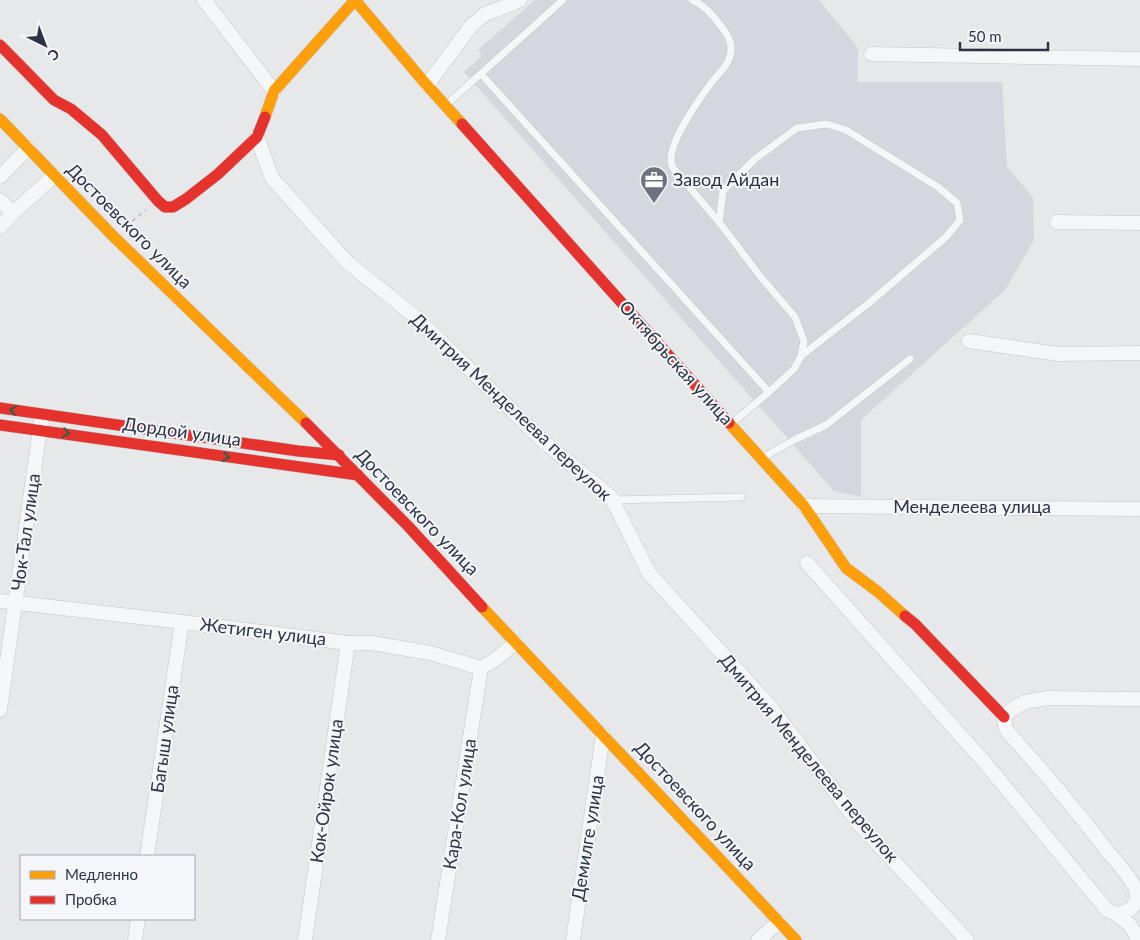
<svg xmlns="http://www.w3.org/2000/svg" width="1140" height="940" font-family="Lato,sans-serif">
	<rect width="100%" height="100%" fill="#e6e8ea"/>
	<!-- built -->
	<path fill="#d4d7dd" d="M535,0h284l39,48v34h144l5,85 26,30 1,43 -29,50 -144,130v77l-27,-6 -370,-419 18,-16 -4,-6z"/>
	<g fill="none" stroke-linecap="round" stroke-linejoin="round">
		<!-- lane casing -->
		<g stroke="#c4c6c8" stroke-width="8">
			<g id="lane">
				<path d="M692,0c12,5 21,15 28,25 5,7 12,15 11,24 0,14 -11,23 -19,33 -12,16 -42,58 -41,78 0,3 1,5 2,8l46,54 41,54 35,41 9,24 -3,15 -7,13 -25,23 -38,32"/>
				<path d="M481,74l288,318"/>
				<path d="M446,105l117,-105"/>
				<path d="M719,222l4,-31 32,-32 42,-31 30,-4 19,6 92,57 19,16 3,17 -14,17 -77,66 -68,53"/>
				<path d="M764,457l30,-17 32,-15 84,-66"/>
				<path d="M612,500l129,-3"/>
			</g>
		</g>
		<!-- street casing -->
		<g stroke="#c4c6c8" stroke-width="15">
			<g id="street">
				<path d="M204,0l70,91"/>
				<path d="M871,54l269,5"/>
				<path d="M427,85l44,-59 14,-12 27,-10 8,-4"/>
				<path d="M257,137l15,41 75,84 70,56 126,123 68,56 38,76 120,132 91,120 107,115"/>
				<path d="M0,177l28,-29"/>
				<path d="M0,200l13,13"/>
				<path d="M1057,222l83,1"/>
				<path d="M0,227l13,-14 41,-37"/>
				<path d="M969,341l89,13 82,-1"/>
				<path d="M804,506l336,3"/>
				<path d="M807,563l179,201 121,146c8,4 14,5 22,0 6,-4 10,-13 7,-20 -3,-9 -20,-29 -27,-37 -32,-42 -66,-82 -102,-122l-2,-5 -1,-9 10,-9 11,-6 23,-4 78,1h14"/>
				<path d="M0,601l182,21 166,21h24l58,10 51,15 15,-9 19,-16"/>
				<path d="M0,710l41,-288"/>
				<path d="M147,856l35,-234"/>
				<path d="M1114,913l16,12 9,15"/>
				<path d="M135,940l3,-21"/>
				<path d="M305,940l43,-297"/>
				<path d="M438,940l43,-272"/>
				<path d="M573,940l30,-205"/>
				<path d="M758,940l21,-18"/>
			</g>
		</g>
		<!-- slow casing -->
		<g stroke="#c4c6c8" stroke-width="12">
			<g id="slow">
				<path d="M265,117l9,-26 81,-91 69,82 38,42"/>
				<path d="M0,119l113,117 193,187"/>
				<path d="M729,423l75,83 42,62 31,23 28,25"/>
				<path d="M482,607l314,333"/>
			</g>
		</g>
		<!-- jam casing -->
		<g stroke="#c4c6c8" stroke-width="12">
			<g id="jam">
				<path d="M0,45l54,55 17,9 31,26 56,66 7,6h8l13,-8 32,-25 39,-37 8,-20"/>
				<path d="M462,124l267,299"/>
				<path d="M0,408l298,43 41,4"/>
				<path d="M306,423l102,103 74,81"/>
				<path d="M0,425l358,50"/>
				<path d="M905,616l10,8 89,93"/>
			</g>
		</g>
		<!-- path -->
		<path stroke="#c5c6ca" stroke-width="2" stroke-dasharray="4 4" stroke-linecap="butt" d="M126,226l20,-16"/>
		<!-- lane -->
		<use href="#lane" stroke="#f5f6f7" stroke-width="7"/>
		<!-- street -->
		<use href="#street" stroke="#f5f6f7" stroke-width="14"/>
		<!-- slow -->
		<use href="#slow" stroke="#ff9f0a" stroke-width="11"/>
		<!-- jam -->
		<use href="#jam" stroke="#e5322d" stroke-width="11"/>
	</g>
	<!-- one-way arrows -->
	<defs><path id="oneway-chevron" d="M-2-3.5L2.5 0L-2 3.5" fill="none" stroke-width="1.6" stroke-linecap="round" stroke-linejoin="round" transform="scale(1.25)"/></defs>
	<g stroke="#2d614b">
		<use href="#oneway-chevron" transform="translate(13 410) rotate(-172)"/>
		<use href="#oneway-chevron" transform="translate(66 433) rotate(8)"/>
		<use href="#oneway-chevron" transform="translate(226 457) rotate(8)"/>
	</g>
	<!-- icons -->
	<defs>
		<g id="office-pin" transform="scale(1.4375)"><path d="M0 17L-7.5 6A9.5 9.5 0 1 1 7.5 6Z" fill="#6c737f" stroke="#f4f6f9"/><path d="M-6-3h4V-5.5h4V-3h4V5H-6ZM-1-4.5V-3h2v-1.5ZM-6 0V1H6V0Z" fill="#fff"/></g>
	</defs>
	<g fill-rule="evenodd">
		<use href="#office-pin" x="654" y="180"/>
	</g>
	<g text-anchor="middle" stroke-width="4" stroke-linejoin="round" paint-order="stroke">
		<!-- poi labels -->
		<g font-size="18" fill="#2b3445" stroke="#f4f6f9" text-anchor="start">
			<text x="673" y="186">Завод Айдан</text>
		</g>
		<!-- street labels -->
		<g font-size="18" fill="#2b3445" stroke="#f4f6f9">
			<text transform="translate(129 226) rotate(45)" y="6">Достоевского улица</text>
			<text transform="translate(676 363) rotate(48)" y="6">Октябрьская улица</text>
			<text transform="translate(511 407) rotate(43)" y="6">Дмитрия Менделеева переулок</text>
			<text transform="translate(182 432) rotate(8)" y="6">Дордой улица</text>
			<text x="972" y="513">Менделеева улица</text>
			<text transform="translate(417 512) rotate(46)" y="6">Достоевского улица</text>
			<text transform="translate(26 532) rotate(-82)" y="6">Чок-Тал улица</text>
			<text transform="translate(263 632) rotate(7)" y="6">Жетиген улица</text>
			<text transform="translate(165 739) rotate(-82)" y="6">Багыш улица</text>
			<text transform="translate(809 758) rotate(50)" y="6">Дмитрия Менделеева переулок</text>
			<text transform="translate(327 791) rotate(-82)" y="6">Кок-Ойрок улица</text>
			<text transform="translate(460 804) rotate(-81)" y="6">Кара-Кол улица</text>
			<text transform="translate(695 806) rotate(47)" y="6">Достоевского улица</text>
			<text transform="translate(588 838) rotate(-81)" y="6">Демилге улица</text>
		</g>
	</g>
	<!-- legend -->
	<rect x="20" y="855" width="175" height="65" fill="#f4f6f9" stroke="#a4a8b1"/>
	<rect x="30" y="871" width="25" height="8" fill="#ff9f0a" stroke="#a4a8b1"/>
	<text x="65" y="880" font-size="15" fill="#2b3445">Медленно</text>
	<rect x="30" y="896" width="25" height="8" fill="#e5322d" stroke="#a4a8b1"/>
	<text x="65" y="905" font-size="15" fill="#2b3445">Пробка</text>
	<!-- north arrow -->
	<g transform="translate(45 45) rotate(138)" stroke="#f4f6f9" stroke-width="4" paint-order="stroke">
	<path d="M0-4L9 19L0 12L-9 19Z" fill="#2b3445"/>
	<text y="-8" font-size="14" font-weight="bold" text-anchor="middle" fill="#2b3445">С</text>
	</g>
	<!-- scale -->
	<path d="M960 42v8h88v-8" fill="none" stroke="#2b3445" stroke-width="2.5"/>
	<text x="968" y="42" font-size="15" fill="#2b3445" stroke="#f4f6f9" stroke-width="4" paint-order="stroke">50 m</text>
</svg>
